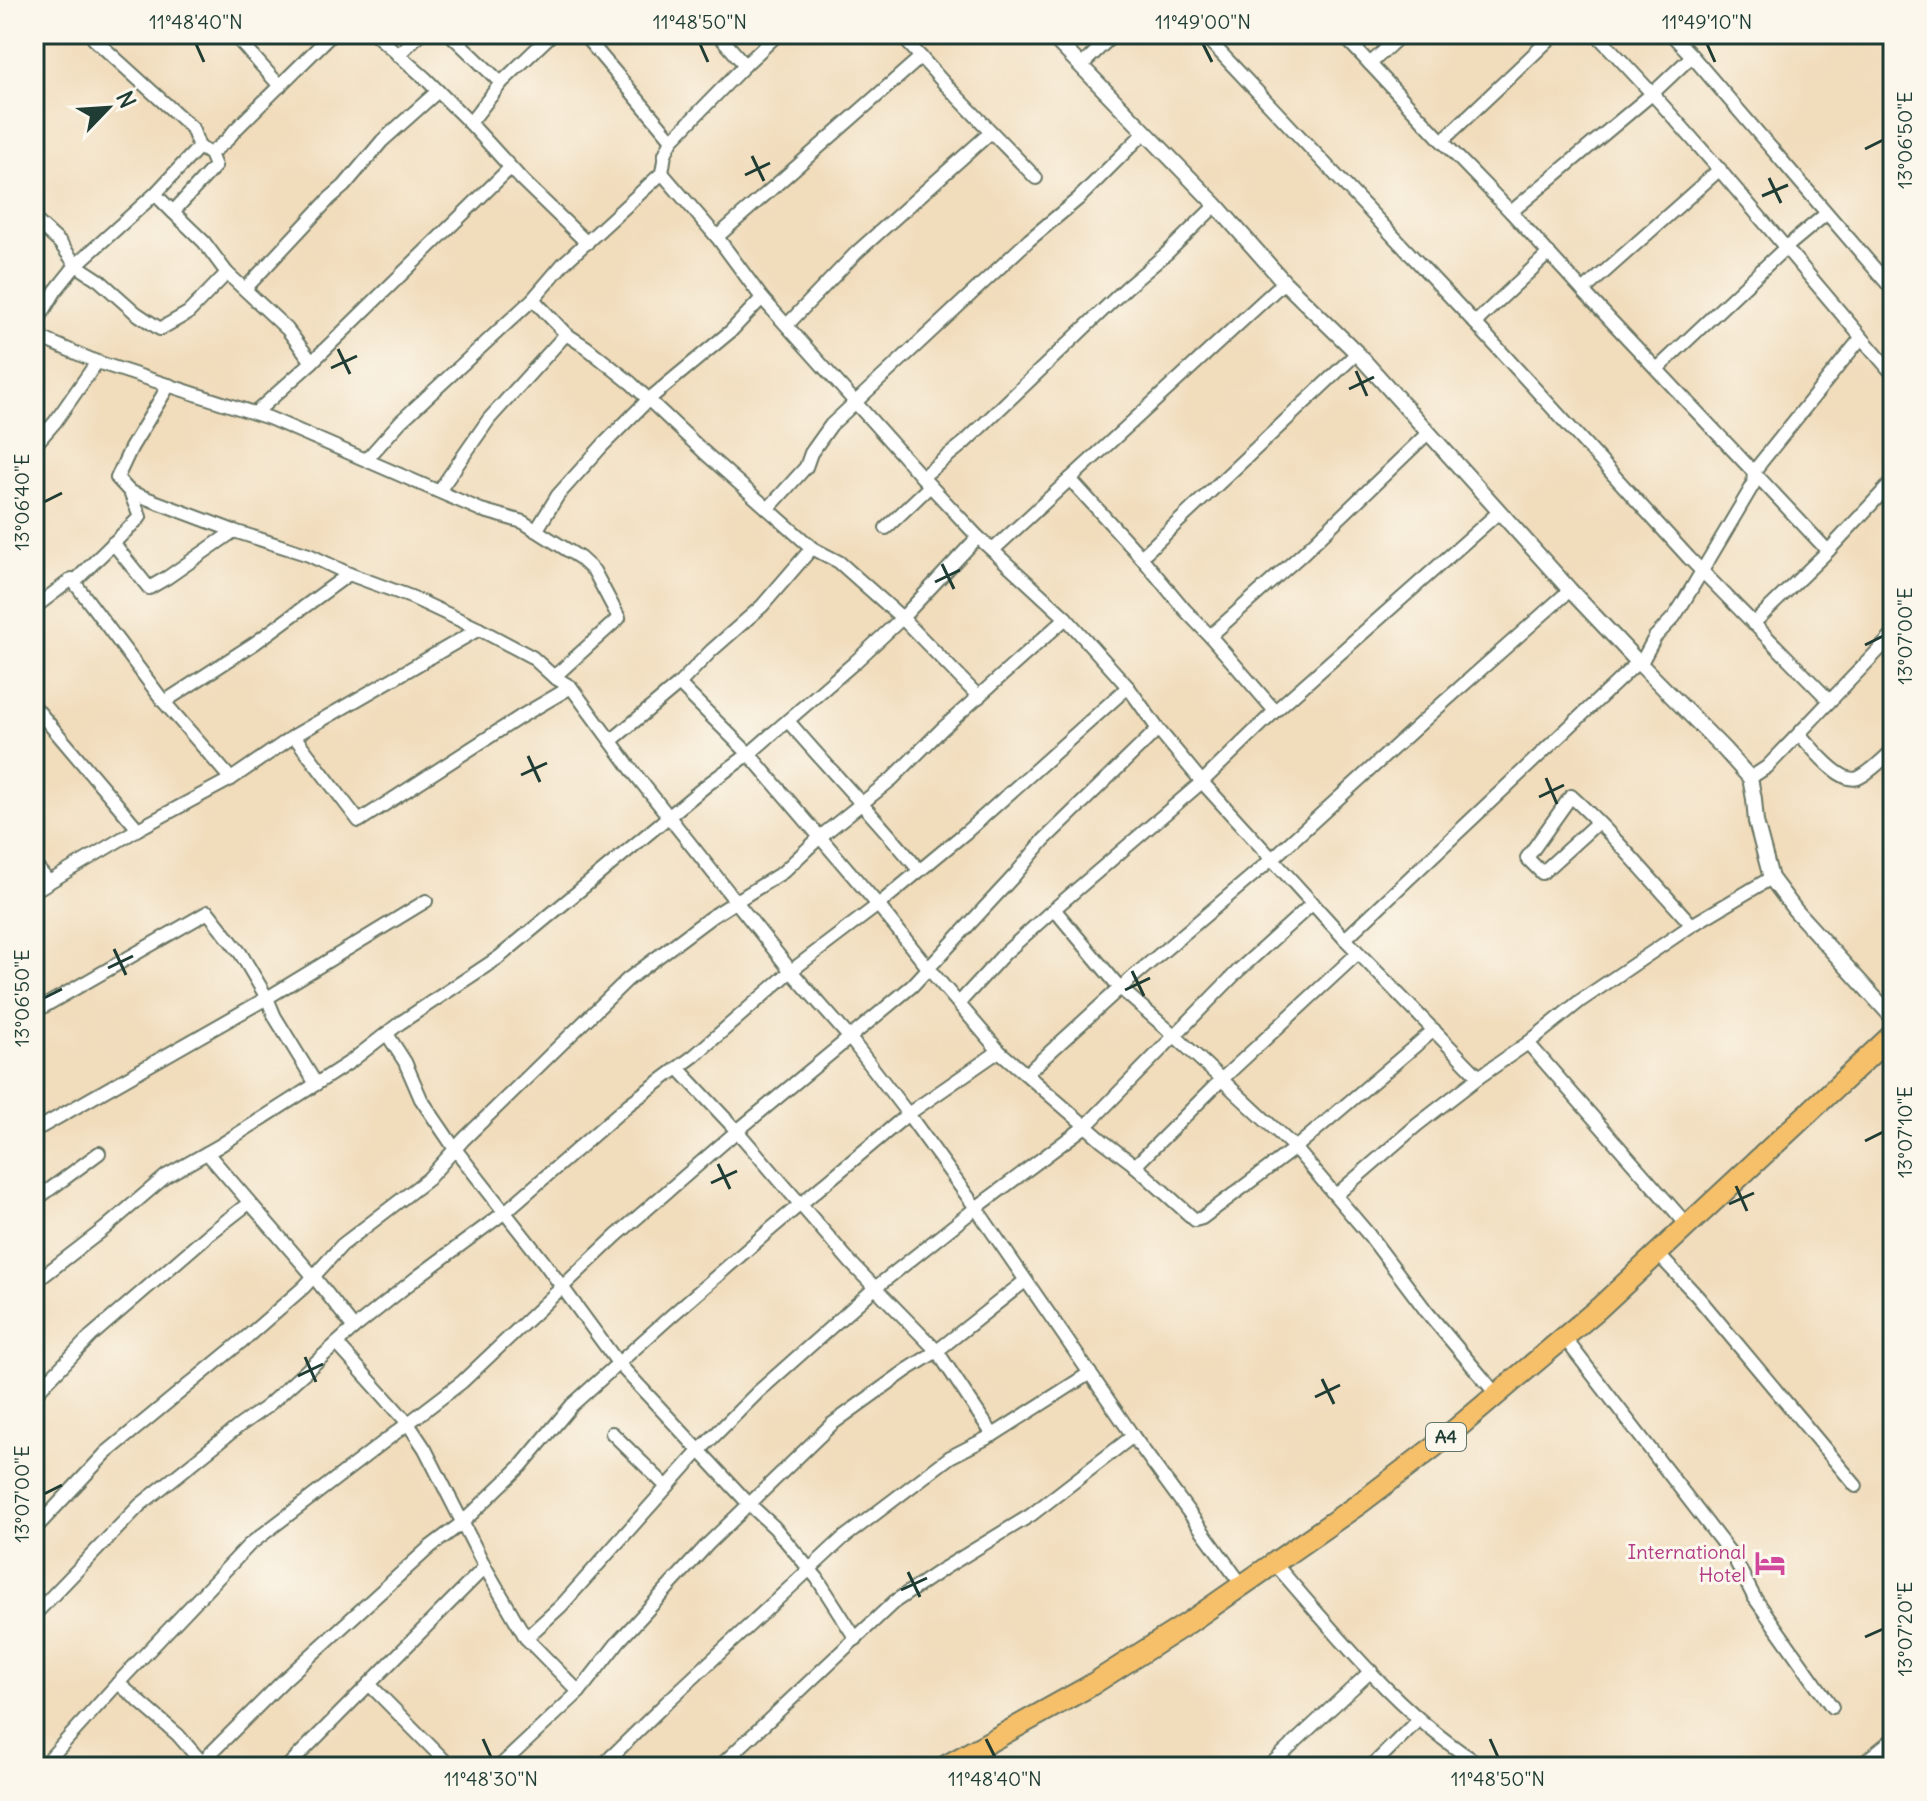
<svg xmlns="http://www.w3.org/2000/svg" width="1927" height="1801" font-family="Delius,sans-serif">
	<rect width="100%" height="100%" fill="#fbf7ec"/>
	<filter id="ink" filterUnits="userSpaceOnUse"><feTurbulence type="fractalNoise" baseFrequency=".0125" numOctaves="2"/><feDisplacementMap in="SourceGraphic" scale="16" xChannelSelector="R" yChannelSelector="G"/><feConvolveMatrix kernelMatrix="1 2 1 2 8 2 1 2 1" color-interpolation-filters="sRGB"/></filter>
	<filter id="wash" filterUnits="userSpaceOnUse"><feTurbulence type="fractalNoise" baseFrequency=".006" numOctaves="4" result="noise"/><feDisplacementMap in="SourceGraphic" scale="32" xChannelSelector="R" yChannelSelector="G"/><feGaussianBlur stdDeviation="1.8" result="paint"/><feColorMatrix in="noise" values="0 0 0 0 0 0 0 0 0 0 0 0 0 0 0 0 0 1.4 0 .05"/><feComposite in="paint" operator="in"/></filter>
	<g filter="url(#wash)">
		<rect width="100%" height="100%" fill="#f1dcbb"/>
	</g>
	<g filter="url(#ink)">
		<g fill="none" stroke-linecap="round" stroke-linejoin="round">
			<!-- minor casing -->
			<g stroke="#687563" stroke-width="16">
				<g id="minor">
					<path d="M233,34l47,52"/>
					<path d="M375,34l50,44 45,45 53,58 64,62"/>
					<path d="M450,34l51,49 51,-49"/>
					<path d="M583,34l89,106"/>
					<path d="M718,34l27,31"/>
					<path d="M900,34l44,49 92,95"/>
					<path d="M1203,34l272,289 214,235 140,142"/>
					<path d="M1342,34l100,107 69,71 72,79 245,260"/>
					<path d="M1596,34c105,108 198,226 297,340"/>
					<path d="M1671,34l21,22 201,234"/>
					<path d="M94,39l98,89 7,19"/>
					<path d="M398,55l22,-21"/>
					<path d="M1370,64l32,-30"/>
					<path d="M1081,66l33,-32"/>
					<path d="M470,123l31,-40"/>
					<path d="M1442,141l113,-107"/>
					<path d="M662,173l55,64 45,61 160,179 56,60 88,81 62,69 30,42 44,53 143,157 134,138"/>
					<path d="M155,194l18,18 42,-46 -5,-12"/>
					<path d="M173,212l31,30 23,31 60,56 25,33"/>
					<path d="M1511,212l142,-119 39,-37"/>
					<path d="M34,219l26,24 16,22 23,15 37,33 24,16 28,-16 39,-40"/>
					<path d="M717,237l204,-180"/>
					<path d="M245,289l85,-91 14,-12 38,-45 56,-50"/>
					<path d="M1583,291l137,-122"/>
					<path d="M533,299l33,35 20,13 45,36 74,70 107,95 27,14 63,56 77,79"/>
					<path d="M1475,323l74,-70"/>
					<path d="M787,325l69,-72 135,-121"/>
					<path d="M34,327l22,-37 20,-25 79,-71 44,-47 11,7 17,-14 8,-10 97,-96"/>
					<path d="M34,335l63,27 172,56 212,92 42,12 57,36 14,13 25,47 -65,59 17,10 64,87 156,197 58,66 59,77 68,94 157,228 109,149"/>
					<path d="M1657,369l127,-120 42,-35"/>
					<path d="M255,413l57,-51 198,-194"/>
					<path d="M34,446l21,-24 42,-60"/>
					<path d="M367,459l34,-38 132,-122 30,-35 99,-91 3,-19 7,-14 73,-75 33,-31"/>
					<path d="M922,477l42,-34 162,-155 41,-35 49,-48"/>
					<path d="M1070,479l71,78 44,53 25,26 65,75"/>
					<path d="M439,491l50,-72 77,-85"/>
					<path d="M130,492l104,39 75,24 40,19 62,23 68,32"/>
					<path d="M768,509l38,-42 5,-14 20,-28 198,-185 49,-41 67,-67"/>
					<path d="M886,528l44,-42"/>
					<path d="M536,531l22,-36 45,-50 45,-45 83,-69 31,-33"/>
					<path d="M113,543l36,45 19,-11 66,-46"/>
					<path d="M993,550l291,-268"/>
					<path d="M1141,557l216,-204"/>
					<path d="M74,582l90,120 67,77"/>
					<path d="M34,608l38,-29 2,3 66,-65 -10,-25 -13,-14 14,-30 38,-63"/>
					<path d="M1753,624l75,-73 65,-70"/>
					<path d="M1210,636l91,-81 128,-123"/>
					<path d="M1641,663l14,-26 19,-20 9,-14 70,-118 1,-14 107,-133"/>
					<path d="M679,684l70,70 129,151 51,64 70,82 104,90 29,22 63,57 7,-2 93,-70 139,-118"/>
					<path d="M164,702l91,-59 94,-69"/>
					<path d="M34,706l104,123"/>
					<path d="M788,721c43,50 89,98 131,149"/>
					<path d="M1799,734c12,12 41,51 59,44 12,-5 25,-19 35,-28"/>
					<path d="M294,736l65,85 161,-104 51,-30"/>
					<path d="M611,741l68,-57 32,-33 51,-45 50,-58"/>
					<path d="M1750,778l17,-11 126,-132"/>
					<path d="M1598,822l-56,51 -15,-15 44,-62c44,40 81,85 121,129"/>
					<path d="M34,864l15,18"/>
					<path d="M34,891l104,-62 93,-50 63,-43 185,-107 53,28 22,20"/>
					<path d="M1054,909l66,79 54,47 121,113 74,87 58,77 70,83"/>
					<path d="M1345,939l293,-277"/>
					<path d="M959,1003l45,-49 50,-45 148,-127 73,-71 224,-199"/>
					<path d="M34,1012l174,-100 33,42 26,44 8,19 41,67"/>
					<path d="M387,1034l18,28 16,37 34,50 88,112 75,102 130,140 26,24 43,51 39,61"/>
					<path d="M1528,1043l160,183"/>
					<path d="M678,1068l59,63 115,133 85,87 56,84"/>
					<path d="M1026,1074l94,-86 152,-129 172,-157 126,-112"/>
					<path d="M34,1131l233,-133 159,-97"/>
					<path d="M207,1153l107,124 40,51"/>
					<path d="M1135,1166l86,-86 137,-127"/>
					<path d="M1336,1195l81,-70 62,-48 49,-34 52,-42 112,-76 79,-47"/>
					<path d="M34,1201l65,-48"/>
					<path d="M1657,1253l40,43 159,190"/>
					<path d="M34,1283l70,-54 62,-53 53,-30 97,-62 34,-22 50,-39 98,-65 210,-174 41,-30 105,-91 48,-45 76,-81"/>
					<path d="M1563,1336l171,222 20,39 78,110"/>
					<path d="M337,1344l70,78 18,27 60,118 41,71 53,54"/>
					<path d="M34,1395l57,-59 117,-101 41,-32"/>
					<path d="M612,1433l55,54"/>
					<path d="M34,1530l72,-77 142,-117 56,-49 38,-42 86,-66 36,-40 163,-159 84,-63 72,-45 37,-35 72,-58 50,-50 124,-111"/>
					<path d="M1275,1564c64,73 126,153 209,203"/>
					<path d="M34,1615l106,-110 99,-79 27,-19 88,-79 66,-53 85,-63 124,-108 65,-48 97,-85 87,-66 87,-72 163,-146"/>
					<path d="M526,1638l35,-32 139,-156 58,-58 117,-104 101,-80 111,-83 152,-155 74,-67"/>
					<path d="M118,1683l60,52 20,23 3,2 5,-2 79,-79 145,-132 32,-24 59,-57 51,-61 99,-89 101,-88 136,-114 91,-63"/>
					<path d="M369,1684l82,83"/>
					<path d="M612,1756l13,11"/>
					<path d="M42,1767l76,-84 131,-138 213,-163 154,-146 121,-105 175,-145 102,-110 30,-36 114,-111"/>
					<path d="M287,1767l198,-200"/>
					<path d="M499,1767l80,-75 40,-51 89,-97 124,-120 75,-54 30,-19 88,-70"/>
					<path d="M601,1767l65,-64 176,-164 108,-82 43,-22 97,-62"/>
					<path d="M719,1767l175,-165 49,-33 88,-54 102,-79"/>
					<path d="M1268,1767l103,-96"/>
					<path d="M1371,1767l47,-47"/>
					<path d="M1858,1767l35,-28"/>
				</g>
			</g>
			<!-- tertiary casing -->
			<g stroke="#687563" stroke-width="18">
				<path id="tertiary" d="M1050,34l166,171 68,77 73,71 213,237 68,72 86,87 26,29 4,21 2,23 15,56 24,32 98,108"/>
			</g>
			<!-- trunk casing -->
			<g stroke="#687563" stroke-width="24">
				<path id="trunk" d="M944,1767l144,-80 100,-64 171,-119 84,-64 156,-132 294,-274"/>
			</g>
			<!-- minor -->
			<use href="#minor" stroke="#fff" stroke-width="12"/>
			<!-- tertiary -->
			<use href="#tertiary" stroke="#fff" stroke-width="14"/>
			<!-- trunk -->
			<use href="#trunk" stroke="#f6c06b" stroke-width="20"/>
		</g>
	</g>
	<!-- ticks -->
	<path fill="none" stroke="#1f3d34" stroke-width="3" d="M196,44l8,18M700,44l8,18M1203,44l9,18M1707,44l8,18M1865,149l18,-9M752,156l12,25M745,175l25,-12M1769,178l12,25M1762,196l26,-11M338,349l12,25M331,368l26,-12M1356,371l11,25M1349,389l25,-12M44,502l18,-9M942,564l12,25M935,582l25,-12M1865,645l18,-9M528,756l12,26M521,775l26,-12M1546,778l11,26M1539,797l25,-12M114,949l12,26M108,968l25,-12M1132,971l12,25M1125,990l25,-12M44,998l18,-9M1865,1141l18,-9M718,1164l12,25M711,1183l26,-12M1736,1186l11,25M1729,1204l25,-11M305,1357l11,25M298,1376l25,-12M1322,1379l12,25M1315,1397l25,-12M44,1494l18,-9M908,1572l12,25M901,1590l26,-12M1865,1637l18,-8M483,1739l8,18M986,1739l9,18M1490,1739l8,18"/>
	<!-- icons -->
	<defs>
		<g id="hotel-bare" transform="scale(2.4)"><path d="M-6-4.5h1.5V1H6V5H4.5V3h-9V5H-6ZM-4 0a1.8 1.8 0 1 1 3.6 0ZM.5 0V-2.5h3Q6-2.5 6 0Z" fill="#d1479c" stroke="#fbf7ec" stroke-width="2.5" paint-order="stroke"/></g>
	</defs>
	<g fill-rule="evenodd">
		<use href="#hotel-bare" x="1770" y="1563"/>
	</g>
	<g text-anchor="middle" stroke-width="6" stroke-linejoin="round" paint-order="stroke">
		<!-- shield labels -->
		<rect fill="#fbf7ec" stroke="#61756b" stroke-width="2" x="1426" y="1423" width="40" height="28" rx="6"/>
		<g font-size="18" font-weight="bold" fill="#1f3d34">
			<text x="1446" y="1443">A4</text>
		</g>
		<!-- hotel labels -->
		<g font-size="20" fill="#b23c85" stroke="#fbf7ec" text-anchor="end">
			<text x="1746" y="1559">International<tspan x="1746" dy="23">Hotel</tspan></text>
		</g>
	</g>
	<!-- margin -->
	<rect width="1927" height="1801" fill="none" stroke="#fbf7ec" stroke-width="88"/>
	<!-- north arrow -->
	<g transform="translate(108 108) rotate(65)" stroke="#fbf7ec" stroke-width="6" paint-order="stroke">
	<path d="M0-6L14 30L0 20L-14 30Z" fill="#1f3d34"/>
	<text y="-12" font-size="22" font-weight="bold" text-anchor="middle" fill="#1f3d34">N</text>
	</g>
	<rect x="44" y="44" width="1839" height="1713" fill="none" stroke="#1f3d34" stroke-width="3"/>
	<g font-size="20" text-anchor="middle" fill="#1f3d34">
		<text x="196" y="29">11°48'40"N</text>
		<text x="700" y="29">11°48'50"N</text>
		<text x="1203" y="29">11°49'00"N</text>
		<text x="1707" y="29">11°49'10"N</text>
		<text transform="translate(1905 140) rotate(-90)" y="7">13°06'50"E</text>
		<text transform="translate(22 502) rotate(-90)" y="7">13°06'40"E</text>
		<text transform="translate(1905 636) rotate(-90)" y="7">13°07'00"E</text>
		<text transform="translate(22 998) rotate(-90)" y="7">13°06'50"E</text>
		<text transform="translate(1905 1132) rotate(-90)" y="7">13°07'10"E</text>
		<text transform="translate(22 1494) rotate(-90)" y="7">13°07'00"E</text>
		<text transform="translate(1905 1629) rotate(-90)" y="7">13°07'20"E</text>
		<text x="491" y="1786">11°48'30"N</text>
		<text x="995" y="1786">11°48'40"N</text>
		<text x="1498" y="1786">11°48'50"N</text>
	</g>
</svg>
